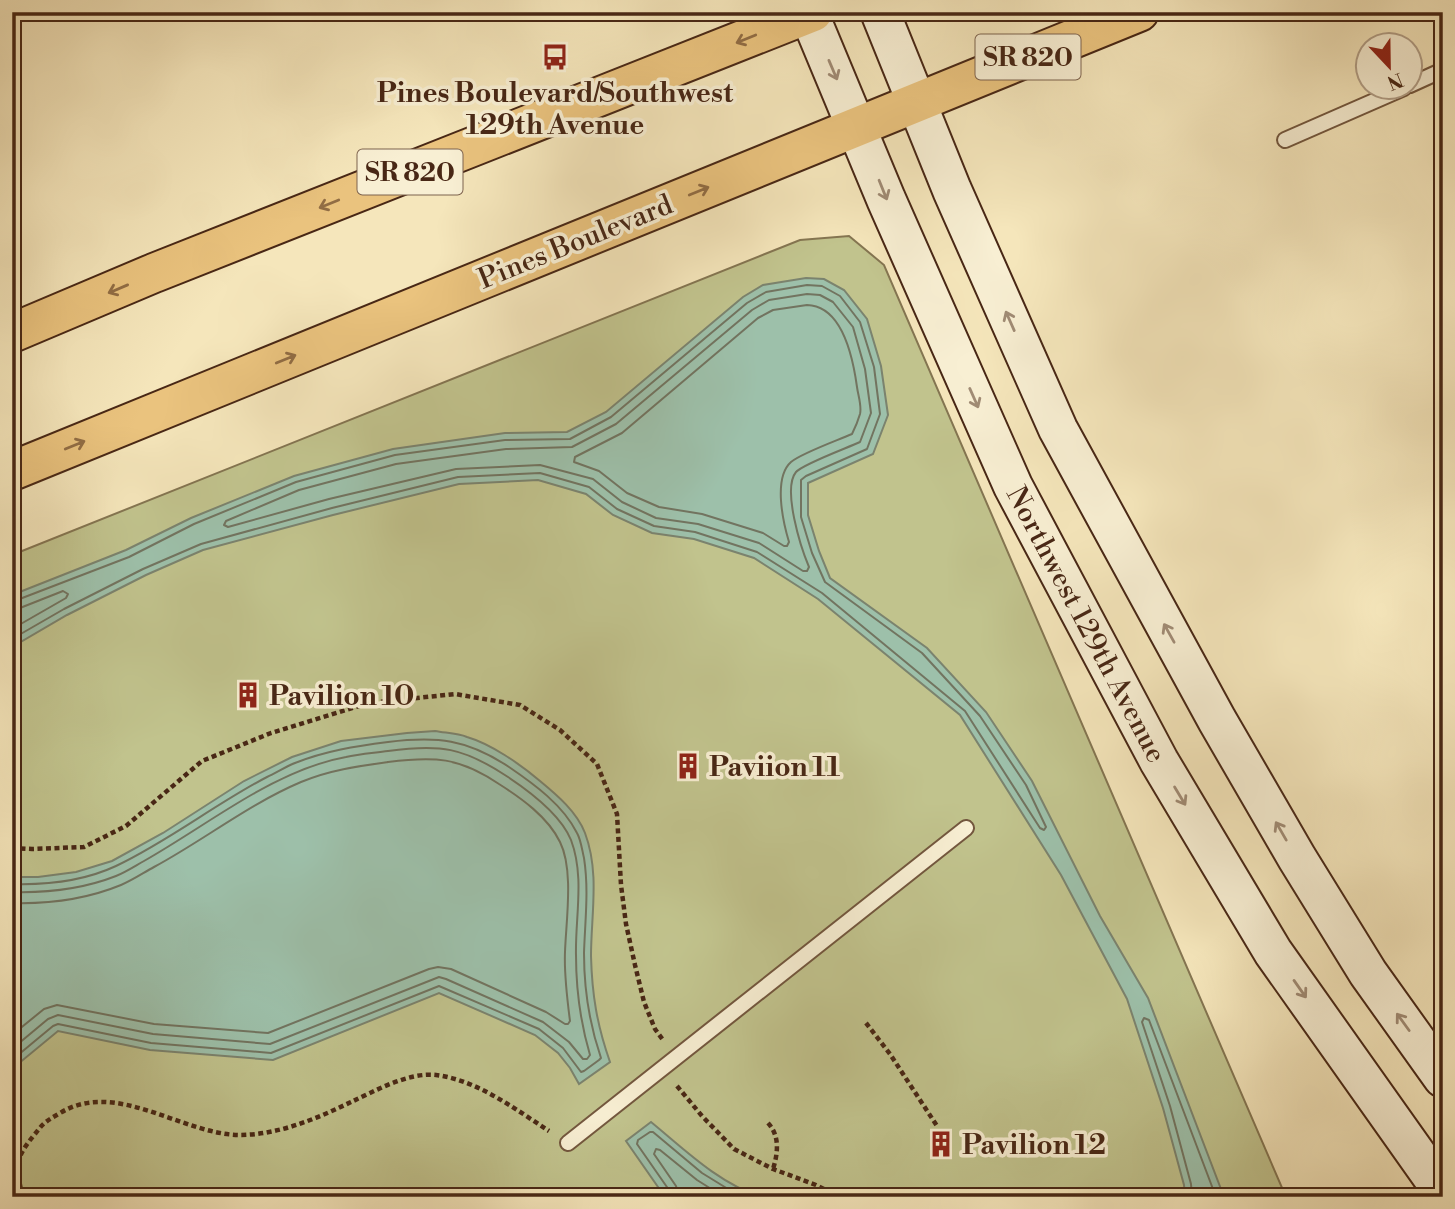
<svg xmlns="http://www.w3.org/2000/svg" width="1455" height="1209" font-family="'Libre Bodoni',serif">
	<rect width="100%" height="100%" fill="#f5e6bb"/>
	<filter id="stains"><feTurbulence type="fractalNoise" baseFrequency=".00286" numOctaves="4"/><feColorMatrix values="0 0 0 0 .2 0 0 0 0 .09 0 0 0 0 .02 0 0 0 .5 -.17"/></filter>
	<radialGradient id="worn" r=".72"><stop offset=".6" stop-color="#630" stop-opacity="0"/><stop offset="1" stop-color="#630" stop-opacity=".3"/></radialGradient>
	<!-- green -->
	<path fill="#c1c38d" stroke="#847551" stroke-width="2" d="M849,236l35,29 402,932h-1274v-642l788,-315z"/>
	<!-- water -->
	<g fill="#9dc0aa" stroke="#7b836e" stroke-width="2">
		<path d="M806,278l18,1 20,11 23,29 14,47 7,49 -15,39 -65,29v32l11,36 11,27 97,70 59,64 46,69 68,135 48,82 76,199h-39l-1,-12 -21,-77 -36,-109 -66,-124 -101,-160 -142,-116 -64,-41 -60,-19 -42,-6 -39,-18 -27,-21 -48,-14 -79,4 -126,31 -130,35 -57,25 -79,40 -55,32v-52l114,-45 65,-32 103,-42 99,-27 112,-16 62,-1 39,-20 137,-115 20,-12z"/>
		<path d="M435,731c10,2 22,2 32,6 24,7 53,27 73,44 17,14 37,31 45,52 15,40 6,82 6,123 1,39 6,69 19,106l-31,22 -9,-16 -12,-15 -23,-18 -96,-42 -166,67 -123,-10 -92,-19 -46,38v-192h26l38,-5 36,-11 51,-28 81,-52 48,-24 49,-16 66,-8z"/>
		<path d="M651,1122c33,27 67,61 110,75h-96l-39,-56z"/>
	</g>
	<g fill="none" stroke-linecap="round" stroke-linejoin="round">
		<!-- shore -->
		<g stroke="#727460" stroke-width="2">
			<path d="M807,294l13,1 13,7 20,25 12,42 6,44 -11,29c-13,6 -57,22 -64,30 -14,17 5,76 13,95l-2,4h-4l-44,-28 -61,-19 -42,-6 -34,-16 -29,-23 -53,-14 -84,4 -127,30 -101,28 -4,-2 2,-4 73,-31 97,-26 110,-15 66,-2 44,-23 136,-114 17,-10z"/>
			<path d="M807,305c36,1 46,53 50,82 1,8 5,19 3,27 -2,7 -5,14 -8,20 -16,7 -50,19 -61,28 -18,16 -8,60 -2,80l-2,4h-3l-21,-13 -61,-19 -43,-7 -32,-14 -28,-22 -25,-9 1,-5 47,-24 136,-115 15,-8z"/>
			<path d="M12,600h5l112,-43 65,-33 102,-42 99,-27 110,-15 65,-1 41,-22 136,-114 19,-11 41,-7 15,1 18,10 20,26 14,45 6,47 -13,35 -61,27 -5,4v37l11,36 13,29 97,71 58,63 46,69 20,42 -2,3 -4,-2 -75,-117 -143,-118 -65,-41 -62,-20 -41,-6 -37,-17 -28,-22 -49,-14 -82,4 -126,31 -131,36 -58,25 -79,40 -52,30"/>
			<path d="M12,609l8,-1 43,-17 5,3 -2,4 -54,31"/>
			<path d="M12,884c35,1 72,-3 104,-18 53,-25 99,-62 151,-89 9,-4 18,-10 28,-14 30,-12 61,-17 93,-21 49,-6 79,-3 121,25 25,17 54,38 68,66 4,7 5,17 7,25 5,32 1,63 0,95 0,36 5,70 17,105l-2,2 -15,11 -3,1 -18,-24 -24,-19 -100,-43 -168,67 -120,-10 -93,-19 -5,2 -41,34"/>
			<path d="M12,892c36,1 71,-3 104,-16 10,-4 19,-10 28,-15 37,-21 72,-46 109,-67 28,-16 60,-31 93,-37 13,-3 28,-4 42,-6 52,-7 75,-4 120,26 21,14 53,38 63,63 14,37 4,78 5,115 0,36 4,66 14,100l-3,4h-4l-14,-17 -26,-20 -97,-43 -7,-2 -169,67 -117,-10 -95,-19 -10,4 -36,30"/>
			<path d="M12,903c37,1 75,-4 109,-18 12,-5 22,-12 33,-18 50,-27 95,-63 147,-85 28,-12 58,-16 87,-20 46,-6 71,-5 111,22 22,14 49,33 61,58 14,28 6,79 5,110 -1,23 2,46 5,69l-2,3h-3l-19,-12 -95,-43 -13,-2 -9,2 -161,64 -114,-9 -97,-19 -13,4 -32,26"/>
			<path d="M670,1197l-1,-7 -32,-46 1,-4 12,-8h3l49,41 39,24"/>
			<path d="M679,1197l-3,-11 -22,-32 2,-5 4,1 37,30 27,17"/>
			<path d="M1192,1197l-1,-13 -21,-78 -28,-84 2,-4 5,2 67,177"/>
		</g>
		<!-- lane casing -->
		<g stroke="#73573e" stroke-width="18">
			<g id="lane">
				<path d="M1410,85l33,-15"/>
				<path d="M1285,140l119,-52"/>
				<path d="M568,1143l398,-315"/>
			</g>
		</g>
		<!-- secondary casing -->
		<g stroke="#482715" stroke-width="42">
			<g id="secondary">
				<path d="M880,12l72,178 106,239 159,291 80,138 71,115 75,105"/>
				<path d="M809,14l77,185 127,287 146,275 114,191 170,240"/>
			</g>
		</g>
		<!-- highway casing -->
		<g stroke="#482715" stroke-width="42">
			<g id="highway">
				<path d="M12,333l142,-60 659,-261"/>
				<path d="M12,471l1127,-459"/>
			</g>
		</g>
		<!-- path -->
		<g stroke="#482715" stroke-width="4.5" stroke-dasharray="5 3.5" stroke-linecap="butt">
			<path d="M12,848l20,1 52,-2 42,-21 76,-65 69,-28 98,-30 86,-9 65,11 40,25 37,34 20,50 4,71 5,39 9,41 9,37 11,27 8,11"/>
			<path d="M866,1023l24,31 47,72"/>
			<path d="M677,1086l25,30 32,33 39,20 43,16 24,12"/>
			<path d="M768,1123c12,13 10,30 5,46"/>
			<path d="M22,1197c-1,-10 -5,-22 -4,-32 1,-13 13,-26 21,-36 6,-8 13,-11 21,-16 56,-34 121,21 179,22 39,0 77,-16 112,-33 24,-11 57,-30 85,-27 41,5 79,34 113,56"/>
		</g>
		<!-- lane -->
		<use href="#lane" stroke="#f8efd3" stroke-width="14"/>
		<!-- secondary -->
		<use href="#secondary" stroke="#f8efd3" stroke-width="38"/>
		<!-- highway -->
		<use href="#highway" stroke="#eac37e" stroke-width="38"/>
	</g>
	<!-- one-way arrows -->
	<defs><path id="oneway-shaft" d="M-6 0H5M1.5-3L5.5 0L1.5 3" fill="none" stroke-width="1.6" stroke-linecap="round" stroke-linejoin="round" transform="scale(1.75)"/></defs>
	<g stroke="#916d44">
		<use href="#oneway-shaft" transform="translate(746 39) rotate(158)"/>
		<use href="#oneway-shaft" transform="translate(699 191) rotate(-22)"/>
		<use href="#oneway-shaft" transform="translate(329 204) rotate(158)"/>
		<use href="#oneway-shaft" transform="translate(118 289) rotate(157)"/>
		<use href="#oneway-shaft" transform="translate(286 359) rotate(-22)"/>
		<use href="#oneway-shaft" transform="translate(75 445) rotate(-22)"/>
	</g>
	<g stroke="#a08b74">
		<use href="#oneway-shaft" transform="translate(833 70) rotate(67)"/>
		<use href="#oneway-shaft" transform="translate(883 190) rotate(68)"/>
		<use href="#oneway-shaft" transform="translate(1010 321) rotate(-114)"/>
		<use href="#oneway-shaft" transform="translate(974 398) rotate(66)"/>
		<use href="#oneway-shaft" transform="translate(1169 633) rotate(-119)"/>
		<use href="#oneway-shaft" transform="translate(1180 796) rotate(59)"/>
		<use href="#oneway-shaft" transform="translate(1281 831) rotate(-120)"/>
		<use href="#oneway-shaft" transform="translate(1300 989) rotate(55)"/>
		<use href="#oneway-shaft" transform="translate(1403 1022) rotate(-126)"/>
	</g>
	<!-- icons -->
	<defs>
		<g id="bus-bare" transform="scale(2.1)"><path d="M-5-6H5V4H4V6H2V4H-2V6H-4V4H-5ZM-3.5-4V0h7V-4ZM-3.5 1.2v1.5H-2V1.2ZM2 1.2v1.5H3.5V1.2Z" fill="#8f2418" stroke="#f8efd3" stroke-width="2.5" paint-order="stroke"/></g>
		<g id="building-bare" transform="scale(2.1)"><path d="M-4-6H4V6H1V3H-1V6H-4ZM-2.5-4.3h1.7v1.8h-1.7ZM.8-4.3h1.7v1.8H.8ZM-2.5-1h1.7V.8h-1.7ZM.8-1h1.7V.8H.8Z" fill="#8f2418" stroke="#f8efd3" stroke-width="2.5" paint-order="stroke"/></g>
	</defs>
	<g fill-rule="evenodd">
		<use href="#bus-bare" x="555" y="57"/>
		<use href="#building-bare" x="248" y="695"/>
		<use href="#building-bare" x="688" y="766"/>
		<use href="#building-bare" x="941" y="1144"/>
	</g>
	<g text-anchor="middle" stroke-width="7" stroke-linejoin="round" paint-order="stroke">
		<!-- shield labels -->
		<g fill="#f8efd3" stroke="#7d634e" stroke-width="2">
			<rect x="975.5" y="34.5" width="105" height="45" rx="5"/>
			<rect x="357.5" y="149.5" width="105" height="45" rx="5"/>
		</g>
		<g font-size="26" font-weight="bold" fill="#482715">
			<text x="1028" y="66">SR 820</text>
			<text x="410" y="181">SR 820</text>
		</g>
		<!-- poi labels -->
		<g font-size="28" font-weight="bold" fill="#482715" stroke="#f8efd3" text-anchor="start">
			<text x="555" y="102" text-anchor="middle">Pines Boulevard/Southwest<tspan x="555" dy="32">129th Avenue</tspan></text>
			<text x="269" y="705">Pavilion 10</text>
			<text x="709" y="776">Paviion 11</text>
			<text x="962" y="1154">Pavilion 12</text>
		</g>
		<!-- street labels -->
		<g font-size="28" fill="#482715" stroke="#f8efd3">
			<text transform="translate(575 241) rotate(-22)" y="10">Pines Boulevard</text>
			<text transform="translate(1087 624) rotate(62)" y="10">Northwest 129th Avenue</text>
		</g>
	</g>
	<!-- margin -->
	<rect width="1455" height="1209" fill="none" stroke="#f5e6bb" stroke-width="42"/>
	<rect x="14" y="14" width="1427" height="1181" fill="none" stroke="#482715" stroke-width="3.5"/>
	<rect x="21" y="21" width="1413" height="1167" fill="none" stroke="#482715" stroke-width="2"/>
	<!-- north arrow -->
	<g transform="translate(1389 66) rotate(158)"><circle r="33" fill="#f8efd3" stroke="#b29f87" stroke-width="2"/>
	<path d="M0-5L12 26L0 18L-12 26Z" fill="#8f2418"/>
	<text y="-10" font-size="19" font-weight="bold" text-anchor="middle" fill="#482715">N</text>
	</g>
	<rect width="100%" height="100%" filter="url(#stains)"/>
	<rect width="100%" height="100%" fill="url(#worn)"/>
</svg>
